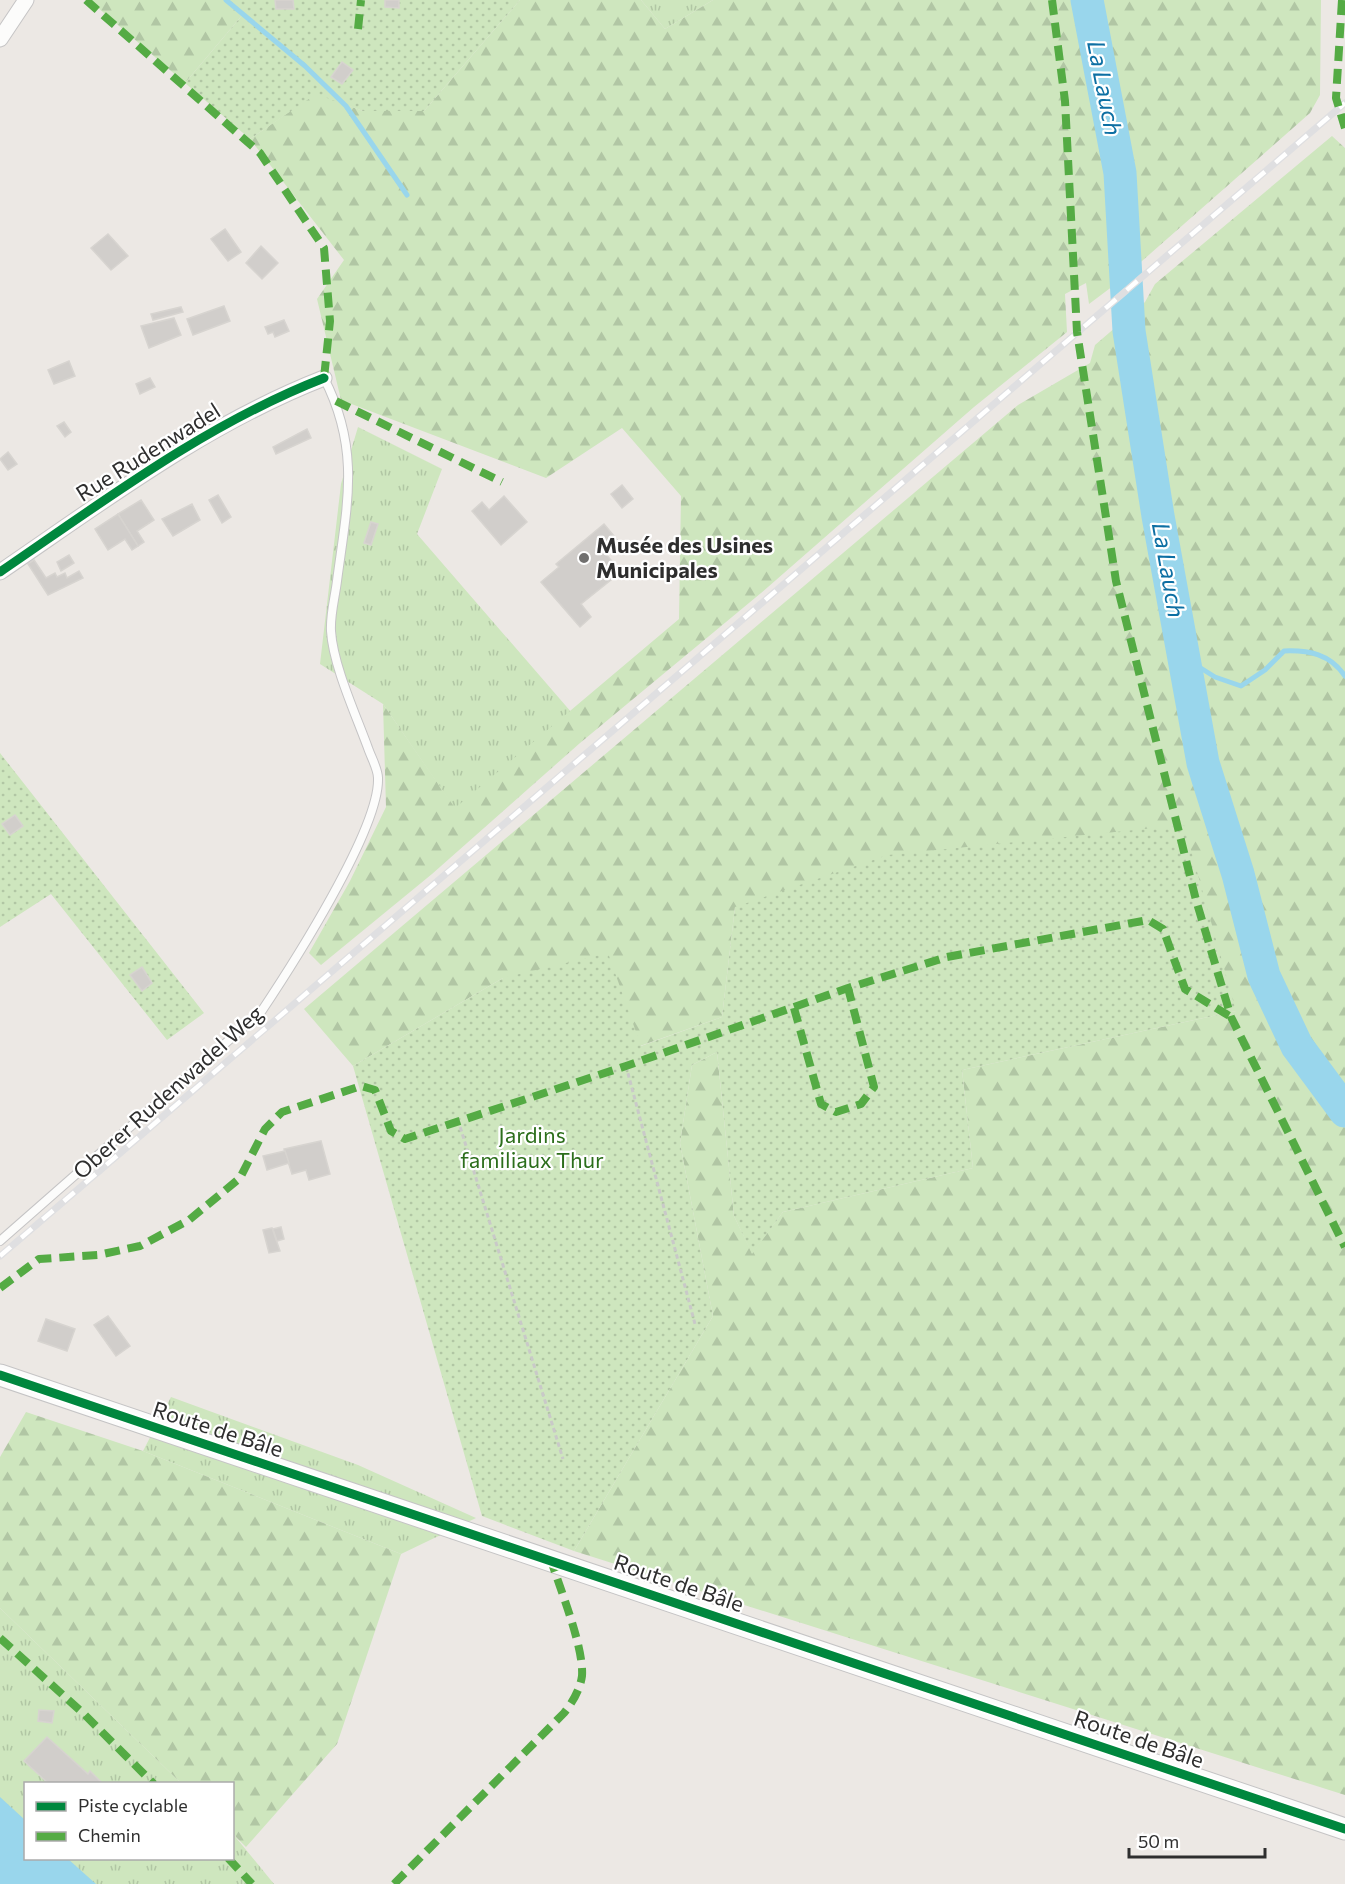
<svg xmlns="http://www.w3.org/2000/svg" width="1345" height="1884" font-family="Commissioner,sans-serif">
	<defs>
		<pattern id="grass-tufts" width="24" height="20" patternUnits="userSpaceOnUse" patternTransform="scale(1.5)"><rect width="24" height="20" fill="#cee6be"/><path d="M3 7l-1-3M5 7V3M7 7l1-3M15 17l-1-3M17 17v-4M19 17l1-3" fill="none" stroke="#b1c6a4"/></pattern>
		<pattern id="forest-firs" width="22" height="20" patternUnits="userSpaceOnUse" patternTransform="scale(1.5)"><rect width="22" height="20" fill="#cee6be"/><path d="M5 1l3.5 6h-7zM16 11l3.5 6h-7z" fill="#b1c6a4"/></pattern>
		<pattern id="garden-dots" width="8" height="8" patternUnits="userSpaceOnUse" patternTransform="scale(1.5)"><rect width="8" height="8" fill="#cee6be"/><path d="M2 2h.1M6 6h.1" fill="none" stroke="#b1c6a4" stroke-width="1.8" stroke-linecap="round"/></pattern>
	</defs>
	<rect width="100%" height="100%" fill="#ece8e4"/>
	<!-- grass -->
	<g fill="url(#grass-tufts)">
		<path d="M641,0h72l-48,29z"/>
		<path d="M358,427l84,42 -25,65 155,179 -117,96 -72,-105 -63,-40 21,-180z"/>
		<path d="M171,1397l187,68 118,53 -75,36 -258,-103z"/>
		<path d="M0,1608l181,175 -155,1v74h206l1,-24 41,50h-274z"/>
	</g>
	<!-- forest -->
	<g fill="url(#forest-firs)">
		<path d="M89,0h140l15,13 -59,70z"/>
		<path d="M520,0h121l24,29 48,-29h608l-1,95 -10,18 -193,170 -28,21 -3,-21 -21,11 2,38 -93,75 -213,186 -181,150 -148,131 -111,91 -12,-12 41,-72 36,-74 -3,-103 72,104 224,-189 2,-123 -59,-68 -76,50 -205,-78 -24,-101 27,-39 -94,-121 66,-46 47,18h61z"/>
		<path d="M1332,136l13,12v1647l-771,-244 139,-235 -33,-173 12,-78 25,-13 17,164 18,37 31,-41 190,-44 -11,-98 274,-59 -501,-104 -13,110 -82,29 -137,-68 -150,88 -49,-57 714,-604 72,-42 5,-18 50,-43 10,-18z"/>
		<path d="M26,1412l117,39 258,103 -64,190 -91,103 -13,-13 -1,-50 -51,-1 -181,-175v-151z"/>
	</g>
	<!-- garden -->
	<g fill="url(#garden-dots)">
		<path d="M229,0h291l-96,111h-61l-47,-17 -66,45 -65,-56 59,-70z"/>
		<path d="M0,753l204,260 -37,27 -116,-146 -51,33z"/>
		<path d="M1184,825l52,186 -274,59 11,98 -190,44 -31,42 -18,-38 -17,-164 -25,13 -12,78 33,173 -139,235 -92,-35 -129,-450 150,-88 105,-25 33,93 81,-29 13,-110 153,-52z"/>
	</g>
	<!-- water -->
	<path fill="#99d6ec" d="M0,1797l25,23 1,38 42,1 28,25h-96z"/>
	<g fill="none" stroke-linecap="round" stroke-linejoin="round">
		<!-- stream -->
		<g stroke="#99d6ec" stroke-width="5">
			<path d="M226,0l79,66 41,40 61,89"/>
			<path d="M1183,657l32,20 26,9 24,-16 19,-19c25,-1 46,3 61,25"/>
		</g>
		<!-- river -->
		<path stroke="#99d6ec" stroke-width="33" d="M1087,0l33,173 9,158 29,185 45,247 35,111 26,102 33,70 48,65"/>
	</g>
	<!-- building -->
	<g fill="#d1cecb" stroke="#d7d4d0" stroke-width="1.5">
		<path d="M275,0h18l1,9h-18z"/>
		<path d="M385,0h14v8l-14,-1z"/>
		<path d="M342,62l11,8 -11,14 -11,-7z"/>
		<path d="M225,229l16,23 -13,9 -17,-22z"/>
		<path d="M108,234l20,22 -17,14 -20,-22z"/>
		<path d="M261,246l17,17 -16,16 -16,-16z"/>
		<path d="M224,306l6,15 -37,14 -6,-16z"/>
		<path d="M181,307l2,5 -30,8 -2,-6z"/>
		<path d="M174,318l7,17 -32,13 -8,-22z"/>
		<path d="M284,320l5,11 -14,6 -2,-5 -5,2 -3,-7z"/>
		<path d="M69,361l6,15 -21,8 -6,-14z"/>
		<path d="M150,378l5,9 -15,7 -4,-10z"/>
		<path d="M64,422l7,10 -6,5 -8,-11z"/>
		<path d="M307,429l4,9 -35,16 -3,-7z"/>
		<path d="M8,452l9,12 -9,6 -8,-11z"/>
		<path d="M622,485l11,14 -11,9 -11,-14z"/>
		<path d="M218,495l13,22 -9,6 -13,-23z"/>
		<path d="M504,496l23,26 -26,23 -29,-34 10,-9 7,8z"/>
		<path d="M141,500l13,20 -17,11 7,11 -6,4 -20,-32z"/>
		<path d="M192,504l8,16 -27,16 -11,-17z"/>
		<path d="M118,514l20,32 -6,4 -7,-11 -17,11 -13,-21z"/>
		<path d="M371,522l7,2 -7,21 -7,-2z"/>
		<path d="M604,524l15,18 -15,10 17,20 -40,32 10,13 -11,10 -39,-45 18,-15 -3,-3z"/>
		<path d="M69,555l5,8 -13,8 -4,-9z"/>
		<path d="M34,560l12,18 9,-5 2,4 8,-4 2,5 12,-7 4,7 -35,17 -20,-31z"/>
		<path d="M15,815l8,11 -13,9 -8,-11z"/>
		<path d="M142,967l10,16 -10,8 -12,-16z"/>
		<path d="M321,1141l9,33 -21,6 -3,-10 -14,4 -8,-25z"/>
		<path d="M285,1151l4,12 -22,7 -4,-14z"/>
		<path d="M281,1227l3,12 -7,2 -4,-12z"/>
		<path d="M272,1228l8,23 -11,2 -6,-23z"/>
		<path d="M108,1316l22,30 -14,10 -22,-31z"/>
		<path d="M46,1319l29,10 -8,22 -29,-10z"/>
		<path d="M39,1710l15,1 -2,12 -14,-2z"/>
		<path d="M47,1737l41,37 2,-3 13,13h-54l-25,-23z"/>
	</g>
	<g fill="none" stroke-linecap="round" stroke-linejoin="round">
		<!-- lane casing -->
		<g stroke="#c5c4c5" stroke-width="10">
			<path id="lane" d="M0,1241l261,-229c30,-45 119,-183 117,-234 0,-9 -7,-21 -10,-30 -12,-33 -35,-83 -37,-117 -1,-16 4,-34 6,-50 10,-76 24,-131 -13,-203"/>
		</g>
		<!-- street casing -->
		<g stroke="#c5c4c5" stroke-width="17">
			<g id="street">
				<path d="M0,39l26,-39"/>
				<path d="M0,572c104,-71 206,-148 324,-194"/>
			</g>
		</g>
		<!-- secondary casing -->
		<g stroke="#c5c4c5" stroke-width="23">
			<path id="secondary" d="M0,1375l1345,454"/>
		</g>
		<!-- path -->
		<g stroke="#c9c9c8" stroke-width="3" stroke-dasharray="4.5 3" stroke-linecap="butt">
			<path d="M626,1066l69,258"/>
			<path d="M458,1120l105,339"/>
		</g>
		<!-- lane -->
		<use href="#lane" stroke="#fcfcfb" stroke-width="8"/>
		<!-- street -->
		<use href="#street" stroke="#fcfcfb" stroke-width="15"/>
		<!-- secondary -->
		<use href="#secondary" stroke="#fcfcfb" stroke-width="21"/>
		<!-- rail casing -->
		<g stroke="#dfdfe1" stroke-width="7">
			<path id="rail" d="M0,1256l1345,-1153"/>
		</g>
		<!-- rail -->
		<use href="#rail" stroke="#fff" stroke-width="4.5" stroke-dasharray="14" stroke-linecap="butt"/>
		<!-- quiet -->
		<g stroke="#54ab44" stroke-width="8" stroke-dasharray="15 8" stroke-linecap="butt">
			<path d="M86,0l174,153 64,95 6,73 -6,57"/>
			<path d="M1052,0l13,101 12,231 39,249 80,319 35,117 114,230"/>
			<path d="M1342,0l-6,98 9,30"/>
			<path d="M358,29l3,-29"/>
			<path d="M336,401l166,81"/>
			<path d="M794,1008l27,96 15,8 25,-8 13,-17 -26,-99"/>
			<path d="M0,1288l39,-29 59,-4 42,-9 49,-26 51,-42 25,-49 17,-17 79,-26 14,4 16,41 14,8 221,-73 222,-78 99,-31 201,-37 15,9 22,60 46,28"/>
			<path d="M0,1638l85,77 69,69"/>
			<path d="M228,1858l24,26"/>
			<path d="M394,1884l170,-171c8,-10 16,-23 18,-37 2,-29 -22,-87 -31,-116"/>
		</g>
		<!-- cycleway casing -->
		<g stroke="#fff" stroke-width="13">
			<g id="cycleway">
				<path d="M0,572c104,-71 206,-148 324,-194"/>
				<path d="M0,1375l1345,454"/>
			</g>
		</g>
		<!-- cycleway -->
		<use href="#cycleway" stroke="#00873e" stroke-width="9"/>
	</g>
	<!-- markers -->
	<circle fill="#706f6e" stroke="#fff" stroke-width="2" cx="584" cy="558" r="6"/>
	<g text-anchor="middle" stroke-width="4.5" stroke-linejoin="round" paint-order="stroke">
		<!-- street labels -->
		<g font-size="22" fill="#2e2e2e" stroke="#fff">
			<text transform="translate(148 452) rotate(-32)" y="8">Rue Rudenwadel</text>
			<text transform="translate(168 1092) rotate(-42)" y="8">Oberer Rudenwadel Weg</text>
			<text transform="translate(218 1429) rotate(18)" y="8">Route de Bâle</text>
			<text transform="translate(679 1583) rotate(19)" y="8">Route de Bâle</text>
			<text transform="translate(1139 1739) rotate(19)" y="8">Route de Bâle</text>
		</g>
		<!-- poi labels -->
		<g font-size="22" font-weight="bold" fill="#2e2e2e" stroke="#fff" text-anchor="start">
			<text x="596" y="553">Musée des Usines<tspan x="596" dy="25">Municipales</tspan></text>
		</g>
		<!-- park labels -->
		<g font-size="22" fill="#2c6e1b" stroke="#fff">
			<text x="532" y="1143">Jardins<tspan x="532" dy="25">familiaux Thur</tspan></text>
		</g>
		<!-- water labels -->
		<g font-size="24" font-style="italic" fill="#0d6fa3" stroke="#fff">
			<text transform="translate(1104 88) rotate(79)" y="8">La Lauch</text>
			<text transform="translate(1168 570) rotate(80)" y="8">La Lauch</text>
		</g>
	</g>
	<!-- legend -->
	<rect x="24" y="1782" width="210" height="78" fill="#ffffff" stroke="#ababab" stroke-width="1.5"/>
	<rect x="36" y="1802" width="30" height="9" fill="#00873e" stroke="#ababab" stroke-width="1.5"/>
	<text x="78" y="1812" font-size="18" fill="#2e2e2e">Piste cyclable</text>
	<rect x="36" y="1832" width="30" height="9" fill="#54ab44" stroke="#ababab" stroke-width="1.5"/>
	<text x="78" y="1842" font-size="18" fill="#2e2e2e">Chemin</text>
	<!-- scale -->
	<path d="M1129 1848v9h136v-9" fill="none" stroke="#2e2e2e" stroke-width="3"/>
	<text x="1138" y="1848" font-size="18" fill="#2e2e2e" stroke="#ffffff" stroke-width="4.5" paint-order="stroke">50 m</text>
</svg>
